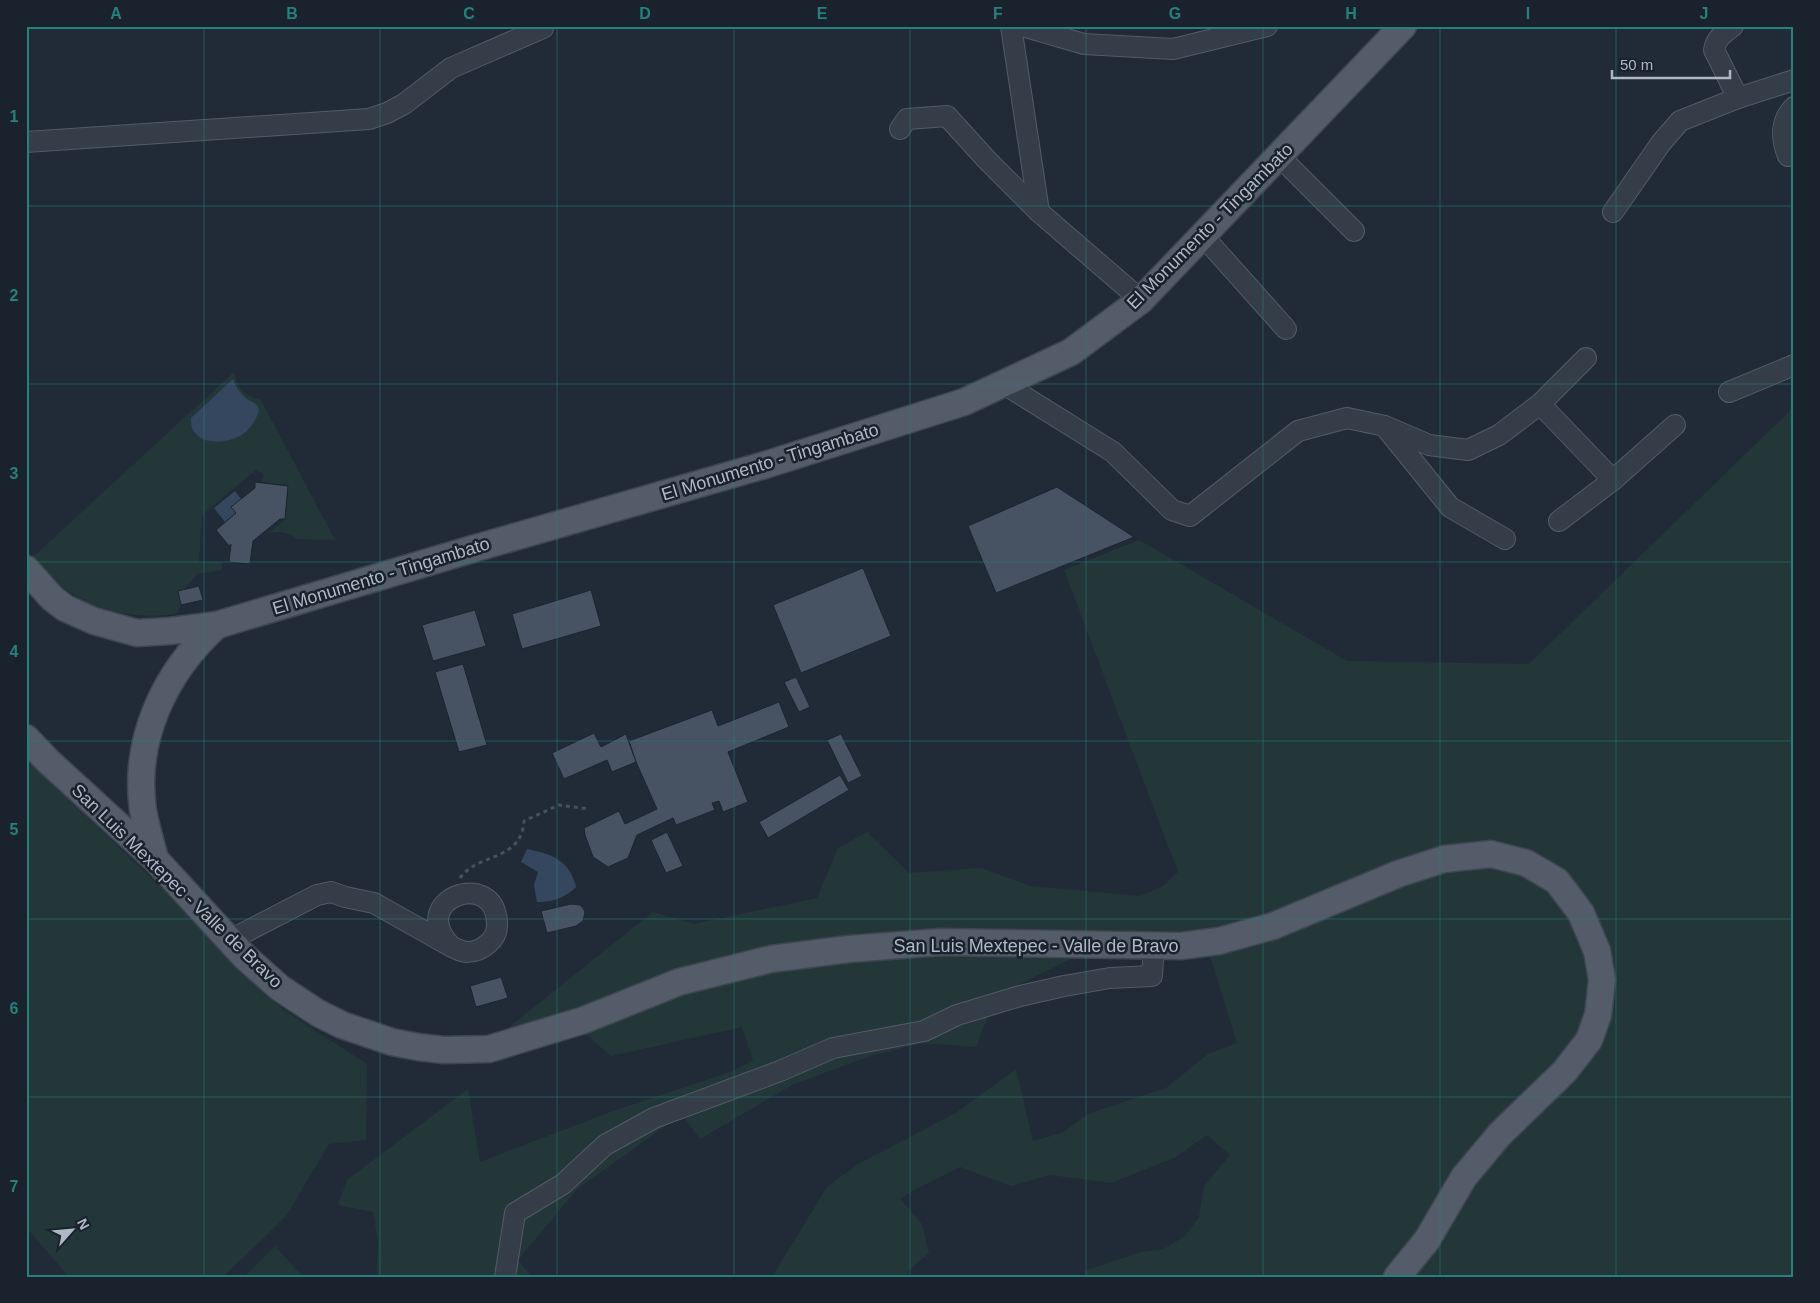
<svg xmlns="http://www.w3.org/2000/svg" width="1820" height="1303" font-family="Helvetica,sans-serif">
	<rect width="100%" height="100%" fill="#212b38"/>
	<!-- green -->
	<g fill="#233739">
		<path d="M234,372c3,15 11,25 27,28l74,140 -38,-1c-9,-7 -18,-8 -29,-6l17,-13 3,-35 -26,-3 1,-8 -7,-4 -54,45 -3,47h23v8l-25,4 -12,15 -7,2 3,14 -5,9c-60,7 -105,-10 -143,-57z"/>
		<path d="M1794,407v870h-707l-3,-6 57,-19 18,-2 8,-3 18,-11 14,-19 5,-31 26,-31 -23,-20 -31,22 -65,26 -61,-8 -39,11 -51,-19 -48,24 -12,8 22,25 7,29 -21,18 1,6h-137l55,-90 31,-23 98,-51 60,-44 17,72 29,-8 26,-19 78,-26 42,-34 29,-11 -30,-97 -102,-4 -109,54 -20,51 -54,-4 -52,13 -78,29 -92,54 -15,-20 -14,3 -94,67 -59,71 14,17h-155l1,-35 -5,-30 -35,-7 9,-25 121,-91 12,73 133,-51 120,-40 20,-11 -11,-33 -131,29 -43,-37 -80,25 165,-132 41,12 123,-26 21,-50 29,-16 42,41 72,-5 49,18 110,10 23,-10 15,-14 -114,-302 75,-30 208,121 182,3z"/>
		<path d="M26,756l14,16 128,122 114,115 85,55 -1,76 -37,4 -43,72 -63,61h-154l-43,-50z"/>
		<path d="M275,1246l28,31h-59z"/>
	</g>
	<!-- water -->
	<g fill="#35475f">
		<path d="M233,379c3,8 7,14 13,19 4,3 10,5 12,9 2,4 0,7 -2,11 -3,6 -6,11 -12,15 -16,13 -55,14 -53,-15z"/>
		<path d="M235,491l6,8 -5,14 -11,9 -11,-14z"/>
		<path d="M527,849c24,5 43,11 49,38 -9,10 -26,16 -39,15l-3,-17 4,-13 -17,-10z"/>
	</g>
	<!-- building -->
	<g fill="#475262" stroke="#1c242f">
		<path d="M255,482l33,4 -3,33h-5l-27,22 -3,23 -21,-2 2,-18 -2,2 -13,-16 20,-17 -5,-6 24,-19z"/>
		<path d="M1057,487l77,50 -138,56 -28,-67z"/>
		<path d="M863,568l28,68 -90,37 -28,-68z"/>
		<path d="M199,586l4,14 -22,5 -3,-14z"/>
		<path d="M591,590l10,36 -79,23 -10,-35z"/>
		<path d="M475,610l11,36 -53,15 -11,-36z"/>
		<path d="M463,664l24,81 -28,7 -24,-80z"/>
		<path d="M796,677l14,30 -11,5 -15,-30z"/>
		<path d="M779,702l10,25 -61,25 20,50 -25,10 -4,-11 -7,2 3,7 -39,15 -3,-7 -36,17 -9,23 -20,9 -15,-10 -8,-22 -1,-7 35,-17 6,13 32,-15 -21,-47 -7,-21 83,-31 6,16z"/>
		<path d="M594,733l7,14 25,-13 10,28 -24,10 -5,-12 -43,19 -12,-26z"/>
		<path d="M841,734l21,42 -14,7 -21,-43z"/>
		<path d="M840,775l9,15 -81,48 -9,-16z"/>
		<path d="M667,832l16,34 -17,7 -15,-33z"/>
		<path d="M571,904l9,1 3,3 2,4 -2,9 -7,5 -29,7 -6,-22z"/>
		<path d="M501,977l7,21 -32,9 -6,-21z"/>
	</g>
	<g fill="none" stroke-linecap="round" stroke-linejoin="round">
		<!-- minor casing -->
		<g stroke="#525b66" stroke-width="22">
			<g id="minor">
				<path d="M1011,26l28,186"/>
				<path d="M1022,26l62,18 89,5 94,-23"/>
				<path d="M1733,26c-9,7 -17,12 -19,24l24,48"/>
				<path d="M900,129l7,-10 40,-3 40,44 52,52 102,88"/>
				<path d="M26,142l343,-23 18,-6 17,-9 47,-36 92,-40v-2"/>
				<path d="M1279,156l75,75"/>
				<path d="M1788,156c-7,-17 -8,-35 6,-49"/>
				<path d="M1613,212l48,-69 19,-22 58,-23 56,-18"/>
				<path d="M1203,236l83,93"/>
				<path d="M1004,384l109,68 59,58 18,6 108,-85 49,-13 38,8 44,19 39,5 31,-15 41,-31 46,-46"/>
				<path d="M1729,392l65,-27"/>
				<path d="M1540,404l73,76"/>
				<path d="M1386,428l64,79 55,32"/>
				<path d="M1559,521l54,-41 62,-55"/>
				<path d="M230,940l87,-45 14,-3 14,5 29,6 78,44c5,2 10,5 15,5 15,0 31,-13 30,-28 -1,-58 -93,-24 -45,23"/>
				<path d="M505,1277l10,-64 48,-29 42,-39 49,-27 126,-47 53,-23 91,-17 33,-16 63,-19 44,-10 46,-8 42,-2 2,-30"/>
			</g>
		</g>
		<!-- major casing -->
		<g stroke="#3e4652" stroke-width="29">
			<g id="major">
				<path d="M26,569l26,29 13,10 29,13 43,12 33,-2 47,-6 259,-77 289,-83 199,-63 107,-50 70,-52 262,-274"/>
				<path d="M26,738l22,23 107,98 90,98 35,31 38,25 24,12 50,17 26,5 26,3 45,-1 95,-29 95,-38 92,-23 78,-10 92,-7 240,4 38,-5 54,-15 125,-52 46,-15 47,-5 35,9 31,18 24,32 16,38 5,29 -4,35 -9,25 -24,31 -65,63 -36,43 -37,63 -30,37"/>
				<path d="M155,859c-4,-16 -9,-32 -12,-49 -10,-71 22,-138 74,-185"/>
			</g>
		</g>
		<!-- path -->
		<path stroke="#415456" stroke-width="3" stroke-dasharray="4 4" stroke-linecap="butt" d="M460,878c19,-26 61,-16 64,-57l35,-16 30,4"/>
		<!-- minor -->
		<use href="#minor" stroke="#353d48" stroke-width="20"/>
		<!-- major -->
		<use href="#major" stroke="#535c68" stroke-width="26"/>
	</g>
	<!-- grid -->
	<path fill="none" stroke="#27807b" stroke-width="1" stroke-opacity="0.55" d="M204,26v1251M380,26v1251M557,26v1251M734,26v1251M910,26v1251M1086,26v1251M1263,26v1251M1440,26v1251M1616,26v1251M26,206h1768M26,384h1768M26,562h1768M26,741h1768M26,919h1768M26,1097h1768"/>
	<g text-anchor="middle" stroke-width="5" stroke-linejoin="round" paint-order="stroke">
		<!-- street labels -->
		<g font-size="18" fill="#afb8c5" stroke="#1a222d">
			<text transform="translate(1210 226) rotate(-45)" y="6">El Monumento - Tingambato</text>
			<text transform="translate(770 462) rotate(-17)" y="6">El Monumento - Tingambato</text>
			<text transform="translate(381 576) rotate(-17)" y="6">El Monumento - Tingambato</text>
			<text transform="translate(177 886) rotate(44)" y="6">San Luis Mextepec - Valle de Bravo</text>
			<text x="1036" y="952">San Luis Mextepec - Valle de Bravo</text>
		</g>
	</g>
	<!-- border -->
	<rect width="1820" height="1303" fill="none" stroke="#1a222d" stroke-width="55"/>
	<!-- north arrow -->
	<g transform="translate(72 1230) rotate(63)" stroke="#1a222d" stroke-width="4" paint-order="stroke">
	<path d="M0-4L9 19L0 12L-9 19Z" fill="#afb8c5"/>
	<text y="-8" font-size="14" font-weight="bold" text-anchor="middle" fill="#afb8c5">N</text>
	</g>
	<!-- scale -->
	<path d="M1612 70v8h118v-8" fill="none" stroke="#afb8c5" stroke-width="2.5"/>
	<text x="1620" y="70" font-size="15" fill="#afb8c5" stroke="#1a222d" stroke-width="4" paint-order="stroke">50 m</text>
	<rect x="28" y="28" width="1764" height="1248" fill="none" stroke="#27807b" stroke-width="2"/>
	<g font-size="16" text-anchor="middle" font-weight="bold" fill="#27807b">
		<text x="116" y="19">A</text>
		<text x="292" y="19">B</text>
		<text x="469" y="19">C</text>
		<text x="645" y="19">D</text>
		<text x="822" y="19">E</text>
		<text x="998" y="19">F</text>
		<text x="1175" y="19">G</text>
		<text x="1351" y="19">H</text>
		<text x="1528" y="19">I</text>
		<text x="1704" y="19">J</text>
		<text x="14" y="122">1</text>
		<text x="14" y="301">2</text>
		<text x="14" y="479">3</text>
		<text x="14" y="657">4</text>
		<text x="14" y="835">5</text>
		<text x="14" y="1014">6</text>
		<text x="14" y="1192">7</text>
	</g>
</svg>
